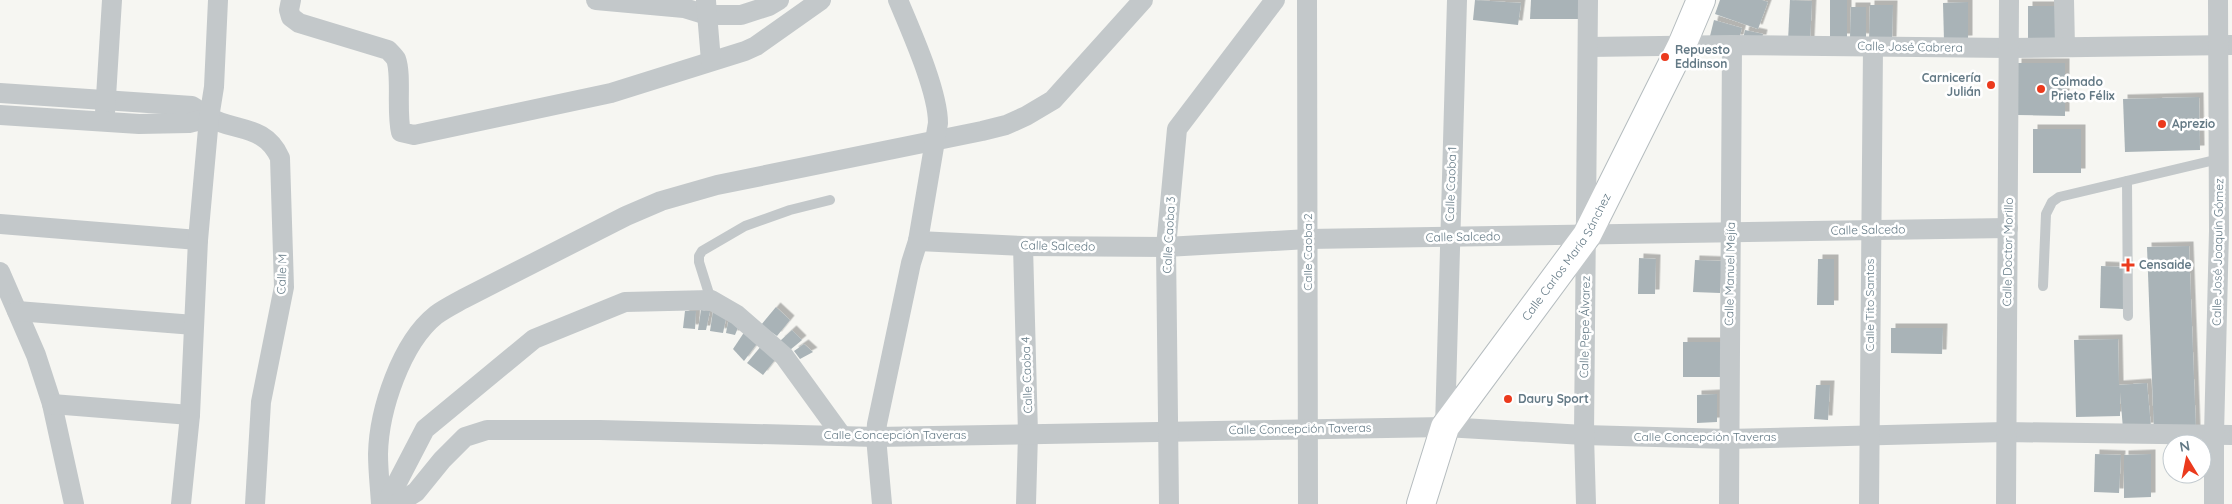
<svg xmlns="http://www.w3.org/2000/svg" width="2232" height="504" font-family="Quicksand,sans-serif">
	<defs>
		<filter id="shadow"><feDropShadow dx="4.5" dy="-4.5" stdDeviation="0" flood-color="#0004"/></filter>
	</defs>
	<rect width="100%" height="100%" fill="#f6f6f2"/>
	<!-- building -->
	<g fill="#a9b3b7" filter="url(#shadow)">
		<path d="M1475,0l46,3 -3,22 -45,-5z"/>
		<path d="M1531,0h50v19h-51z"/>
		<path d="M1720,0h42l6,2 -10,27 -43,-15z"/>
		<path d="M1790,0l22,1 -2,41 -22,-1z"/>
		<rect x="1830" y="0" width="17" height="38"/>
		<path d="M1968,2v38l-24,1 -1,-38z"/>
		<path d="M1870,5h23l-1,36h-23z"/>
		<rect x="2028" y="6" width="27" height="37"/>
		<path d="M1851,7h15v31l-16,-1z"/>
		<path d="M1714,20l28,8 -3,11 -30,1z"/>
		<path d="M1745,30l18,4 -1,5h-19z"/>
		<path d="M2017,63h48v53l-48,-1z"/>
		<path d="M2199,97l1,53 -75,2 -2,-53z"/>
		<rect x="2033" y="129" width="48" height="44"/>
		<path d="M2189,246l7,185 -42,2 -7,-186z"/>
		<path d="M1639,258l17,1 -1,35h-17z"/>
		<path d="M1818,259h16v46h-17z"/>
		<path d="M1695,260l27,1 -2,32 -27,-1z"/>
		<path d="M2101,266l23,1 -1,42 -23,-1z"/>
		<path d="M776,307l14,13 -13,16 -16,-11z"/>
		<path d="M701,310l9,1 -4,19h-8z"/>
		<path d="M685,311h11l-1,18 -12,-1z"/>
		<path d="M713,311l14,3 -4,19 -13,-2z"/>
		<path d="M729,317l12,3 -6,15 -9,-2z"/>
		<path d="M1891,328h52l-1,26 -51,-1z"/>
		<path d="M792,330l10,10 -12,10 -10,-9z"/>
		<path d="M745,331l14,10 -15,20 -11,-12z"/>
		<path d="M2118,339l1,46 28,-2 4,44 -28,2 -3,-37v24l-44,1 -2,-77z"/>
		<rect x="1683" y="342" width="39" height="35"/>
		<path d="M804,344l9,8 -13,7 -6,-8z"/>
		<path d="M762,345l16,11 -15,19 -16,-12z"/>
		<path d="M1816,385h14l-2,35 -14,-1z"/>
		<path d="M1717,394v28l-20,1v-28z"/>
		<path d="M2095,454l26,1 -2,38 -25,-1z"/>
		<path d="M2151,454v43l-27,1v-43z"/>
	</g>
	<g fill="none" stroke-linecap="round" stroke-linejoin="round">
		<!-- secondary casing -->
		<g stroke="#b5bcbf" stroke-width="30">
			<g id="secondary">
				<path id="s1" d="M1421,504l24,-77 142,-192 95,-190 19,-45"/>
			</g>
		</g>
		<!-- lane -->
		<g stroke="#c3c8ca" stroke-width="10">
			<path d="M2127,181l1,135"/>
			<path d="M2043,286l3,-72 6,-12 7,-5 160,-38"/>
			<path d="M711,300l-12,-38v-6l3,-5 43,-25 45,-16 40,-10"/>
		</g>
		<!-- street -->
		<g stroke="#c3c8ca" stroke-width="20">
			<path d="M291,0l-2,10 2,7 8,6 89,27c2,2 6,6 8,9 6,16 0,53 5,73l13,3 197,-42 134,-42 11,-5 65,-46"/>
			<path d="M596,0l88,8 23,7h34l28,-9 10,-6"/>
			<path d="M1307,0l1,504"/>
			<path d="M2064,0l1,47"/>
			<path d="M706,1l5,60"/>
			<path d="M1588,47l144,-2 277,3 223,-3"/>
			<path d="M0,93l192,13c5,3 11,8 16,11 27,15 57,7 72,41l4,129 -23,115 -6,102"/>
			<path d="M105,113l7,-113"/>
			<path d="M0,115l139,9 50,-1 20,-5"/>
			<path d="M0,224l198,16"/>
			<path d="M918,241l105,5 143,1 142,-8 700,-11"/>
			<path d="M1023,246l5,188 -2,70"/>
			<path d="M0,272l36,83 16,49 22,100"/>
			<path d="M17,311l177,14"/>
			<path d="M52,404l138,11"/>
			<path d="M1445,427l12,-427"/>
			<path d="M181,504l9,-89 8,-175 11,-122 5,-31 4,-87"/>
			<path d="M381,504c-1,-17 -3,-34 -3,-50 1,-44 23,-111 58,-139 8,-6 18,-11 27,-16l163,-83 35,-15 56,-16 265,-54 24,-6 20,-9 27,-16 90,-100"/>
			<path d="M386,504l39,-75 109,-90 91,-37 86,-2 26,15 47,41 58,80"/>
			<path d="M397,504l19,-12 26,-32 23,-23 22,-7h113l276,7 569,-10 139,8 144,4 277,-7 227,3"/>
			<path d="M882,504l-6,-67 1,-13 34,-161 7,-22 20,-118c0,-32 -27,-92 -40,-123"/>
			<path d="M1169,504l-3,-257 11,-118 98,-129"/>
			<path d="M1586,504l-2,-69 4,-435"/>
			<path d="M1729,504l3,-459"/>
			<path d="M1869,504l4,-457"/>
			<path d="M2006,504l3,-504"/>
			<path d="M2214,504v-69l5,-204 -1,-231"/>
		</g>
		<!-- secondary -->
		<use href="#secondary" stroke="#fff" stroke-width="28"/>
	</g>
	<!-- markers -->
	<g fill="#eb3a1d" stroke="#fff" stroke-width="2">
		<circle cx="1665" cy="57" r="5"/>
		<circle cx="1991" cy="85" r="5"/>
		<circle cx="2041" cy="89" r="5"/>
		<circle cx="2162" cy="124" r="5"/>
		<path d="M2125.5 257.5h5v5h5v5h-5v5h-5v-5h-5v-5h5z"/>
		<circle cx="1508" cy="399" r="5"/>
	</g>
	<g text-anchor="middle" stroke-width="5" stroke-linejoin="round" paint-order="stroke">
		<!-- street labels -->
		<g font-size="12" fill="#637985" stroke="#fff">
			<text transform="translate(1910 47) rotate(1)" y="4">Calle José Cabrera</text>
			<text transform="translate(1451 184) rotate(-88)" y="4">Calle Caoba 1</text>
			<text transform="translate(1868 230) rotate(-1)" y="4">Calle Salcedo</text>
			<text transform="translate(1169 235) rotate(-87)" y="4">Calle Caoba 3</text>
			<text transform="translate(1463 237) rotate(-1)" y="4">Calle Salcedo</text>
			<text transform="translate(1058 246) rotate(1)" y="4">Calle Salcedo</text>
			<text transform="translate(1308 252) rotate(-90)" y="4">Calle Caoba 2</text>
			<text transform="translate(2008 252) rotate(-89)" y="4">Calle Doctor Morillo</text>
			<text transform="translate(2218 252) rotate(-89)" y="4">Calle José Joaquín Gómez</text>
			<text dy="4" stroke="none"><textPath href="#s1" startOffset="290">Calle Carlos María Sánchez</textPath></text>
			<text transform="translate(282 274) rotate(-88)" y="4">Calle M</text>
			<text transform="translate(1730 274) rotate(-89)" y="4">Calle Manuel Mejía</text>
			<text transform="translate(1870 305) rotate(-90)" y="4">Calle Tito Santos</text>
			<text transform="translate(1585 327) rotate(-89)" y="4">Calle Pepe Álvarez</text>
			<text transform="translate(1027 375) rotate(-92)" y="4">Calle Caoba 4</text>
			<text transform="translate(1300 429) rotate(-1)" y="4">Calle Concepción Taveras</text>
			<text x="895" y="439">Calle Concepción Taveras</text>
			<text x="1705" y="441">Calle Concepción Taveras</text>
		</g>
		<!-- poi labels -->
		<g font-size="12" font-weight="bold" fill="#637985" stroke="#fff" text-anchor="start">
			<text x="1675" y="54">Repuesto<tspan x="1675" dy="14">Eddinson</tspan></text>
			<text x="1981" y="82" text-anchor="end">Carnicería<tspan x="1981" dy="14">Julián</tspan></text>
			<text x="2051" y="86">Colmado<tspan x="2051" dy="14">Prieto Félix</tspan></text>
			<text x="2172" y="128">Aprezio</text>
			<text x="2139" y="269">Censaide</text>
			<text x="1518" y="403">Daury Sport</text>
		</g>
	</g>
	<!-- north arrow -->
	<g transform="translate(2187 459) rotate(350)"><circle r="24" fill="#ffffff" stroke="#c1c9ce"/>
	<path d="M0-4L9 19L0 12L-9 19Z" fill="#eb3a1d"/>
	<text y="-8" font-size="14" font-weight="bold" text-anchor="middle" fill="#637985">N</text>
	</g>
</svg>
